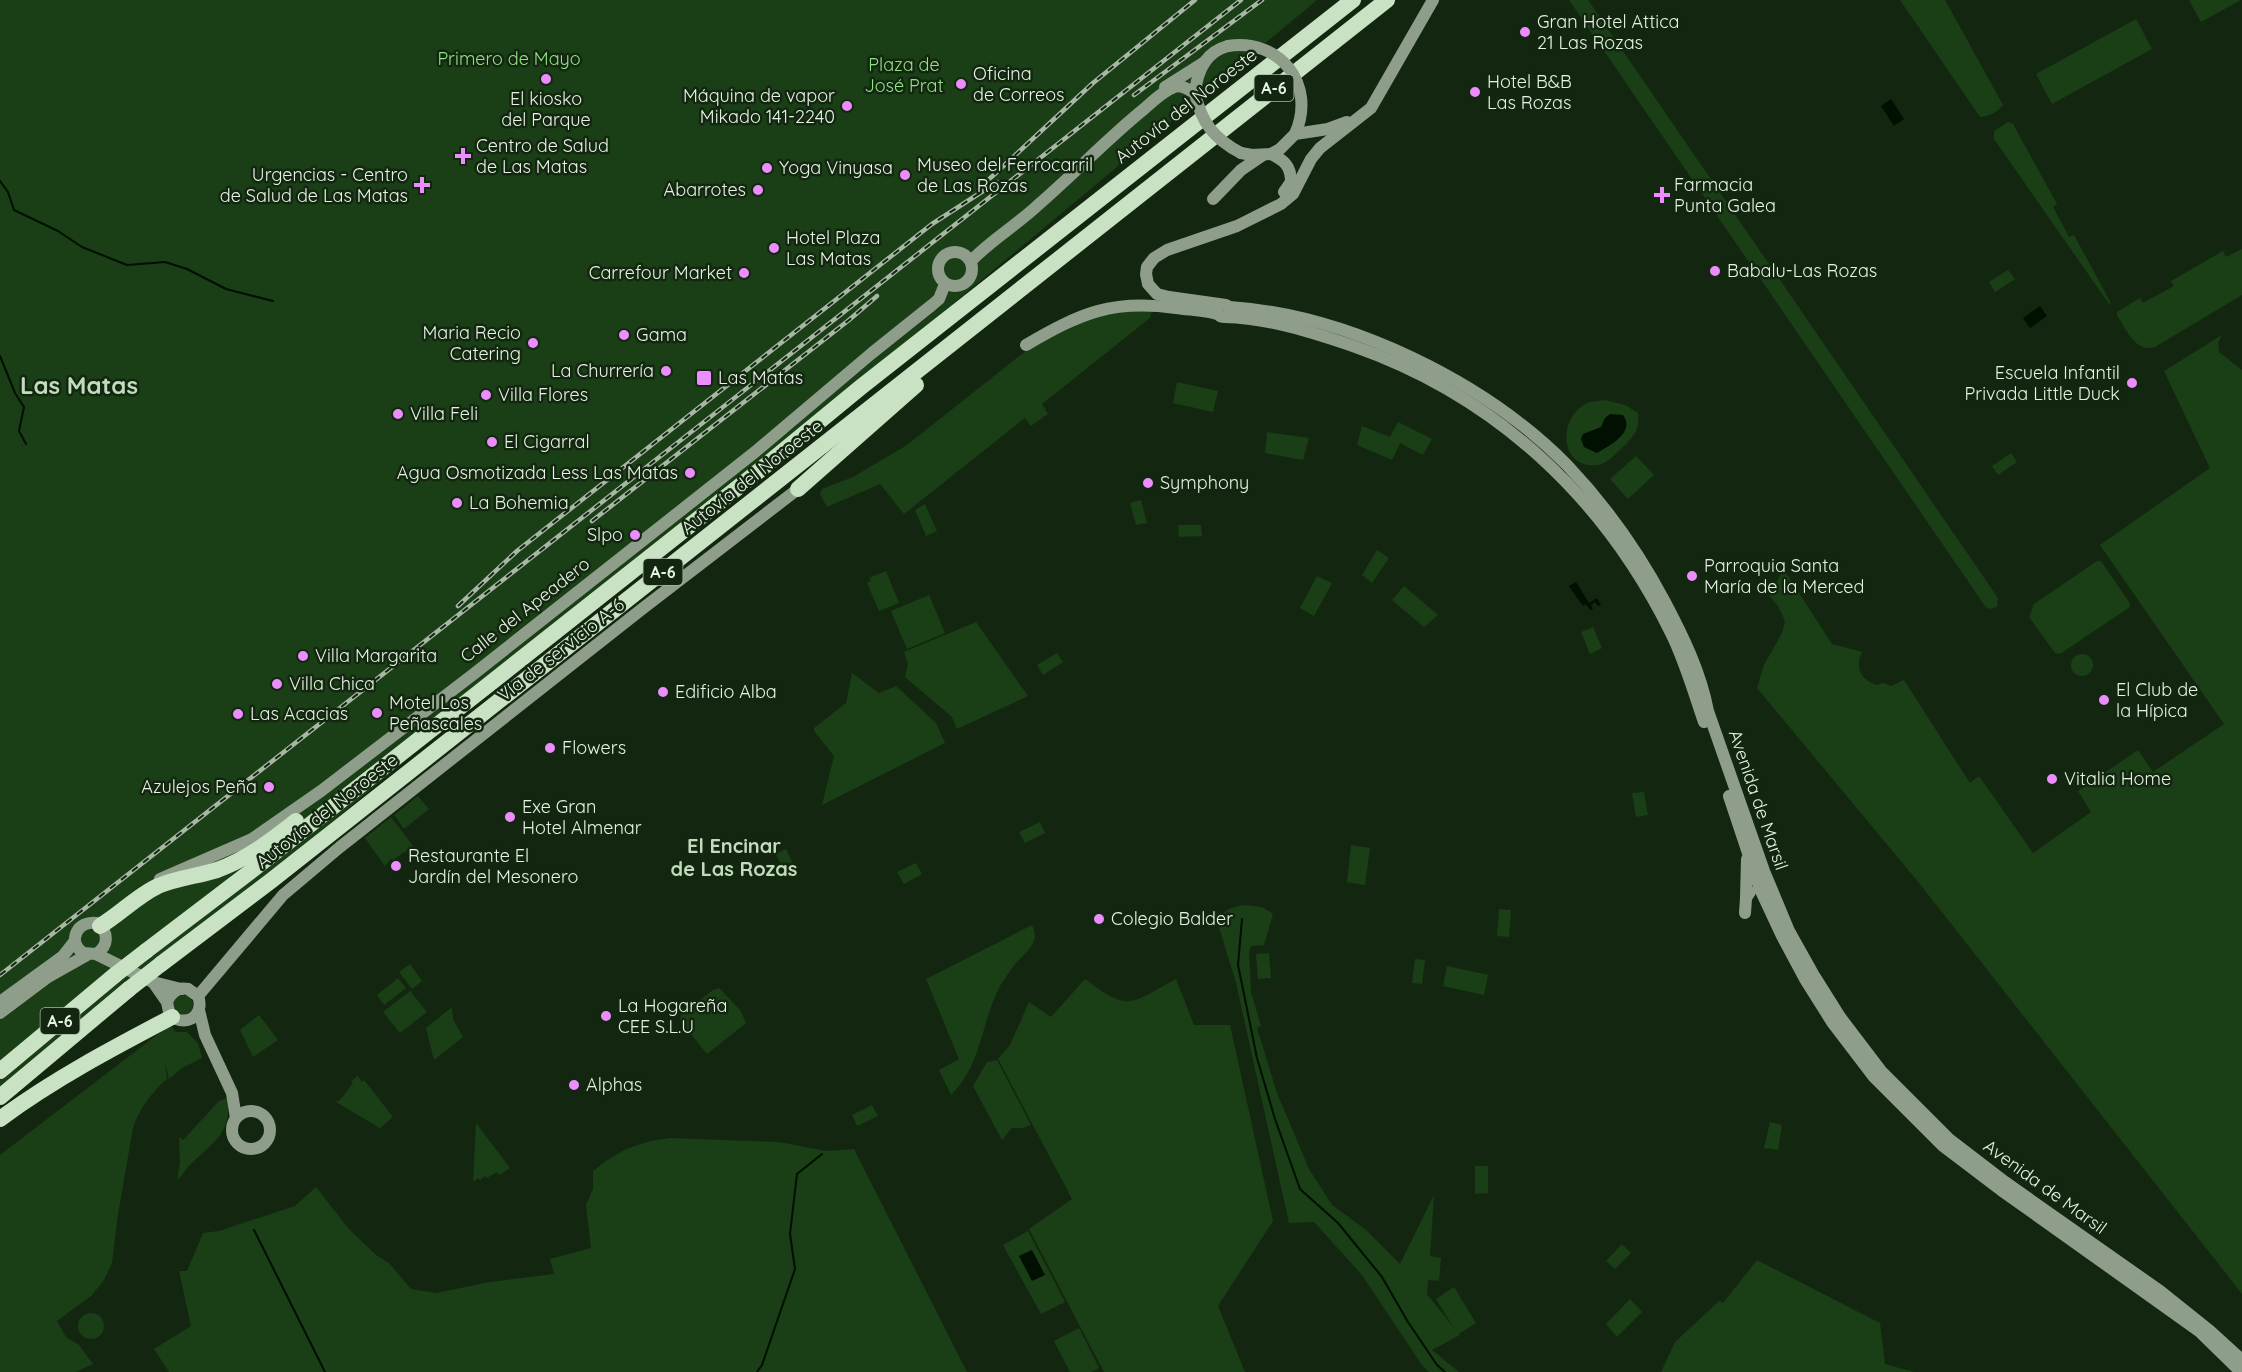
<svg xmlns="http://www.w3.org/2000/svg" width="2242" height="1372" font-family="Quicksand,sans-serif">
	<rect width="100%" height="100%" fill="#132710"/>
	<!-- green -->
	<g fill="#1a3e15">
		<path d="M0,0h1317l-1317,1099z"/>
		<path d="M1569,0h19l410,598 -1,9 -8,2 -4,-3z"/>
		<path d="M1900,0h45l58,105c-4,7 -16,12 -23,12z"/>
		<path d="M2189,0h52l-40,22z"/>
		<path d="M2136,19l16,30 -100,55 -16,-30z"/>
		<path d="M2008,122l5,2 44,80 -4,3 16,30 5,-2 37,68 -2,1 -115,-165v-8z"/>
		<path d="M2242,249v46l-87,52c-20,6 -29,-18 -38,-32v-3l23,-14 3,5 31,-17 -3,-5 52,-30 3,6z"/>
		<path d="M2008,270l7,9 -20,13 -6,-10z"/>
		<path d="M1152,310l-2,8 -108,86 6,10 -17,12 -6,-8 -121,96 -24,-30 -53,23 -7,-13 2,-5 31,-12 54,-32 130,-103 62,-30z"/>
		<path d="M2222,335l-4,8 1,9 23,18v924l-323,-411 -162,-195 7,-23 18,-32 3,-12 -7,-15 -9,-11 13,-22h4l46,71 30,8c-7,15 -2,27 14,33l8,-2 7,3 13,-6 66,103 9,-7 54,77 58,-41 -13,-21 60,-41 15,22 71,-48 -124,-179 110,-77 -46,-97z"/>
		<path d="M1177,382l41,9 -5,21 -40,-9z"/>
		<path d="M1605,400l20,5 13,8c2,18 -5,24 -17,36 -6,5 -14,15 -23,16 -39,5 -42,-50 -8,-63 5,-1 10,-1 15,-2z"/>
		<path d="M1398,422l34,17 -9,16 -23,-12 -8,17 -35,-15 5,-19 28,11z"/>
		<path d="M1267,432l42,6 -6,22 -38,-7z"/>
		<path d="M2011,453l6,9 -19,13 -6,-9z"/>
		<path d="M1636,456l18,19 -26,24 -18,-20z"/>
		<path d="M1141,500l6,23 -11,2 -6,-22z"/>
		<path d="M925,504l12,27 -11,5 -11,-26z"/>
		<path d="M1178,525h23l1,11 -23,1z"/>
		<path d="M1377,550l12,8 -17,25 -10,-8z"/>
		<path d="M2097,561h4l28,41 1,5 -70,47 -5,-1 -26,-36 5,-13z"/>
		<path d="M886,571l13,32 -20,8 -12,-28 4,-2 -2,-3z"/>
		<path d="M1317,576l15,7 -18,33 -14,-8z"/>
		<path d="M1404,586l34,29 -14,12 -32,-27z"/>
		<path d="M929,595l16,38 -38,16 -16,-38z"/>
		<path d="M976,622l52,74 -71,33 -5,-12 -47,-40 3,-13 -4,-12z"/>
		<path d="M1593,627l9,21 -12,6 -9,-22z"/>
		<path d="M1057,653l6,9 -20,13 -6,-10z"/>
		<circle cx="2082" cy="665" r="11"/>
		<path d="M852,673l27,20 17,-7 40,37 9,20 -123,62 12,-49 -20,-25v-3l32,-25z"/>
		<path d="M1644,792l4,23 -12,2 -4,-24z"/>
		<path d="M418,796l11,13 -25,20 -10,-14z"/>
		<path d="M391,817l22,29 -20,14 -2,-1 -6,7 -20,-28z"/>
		<path d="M1040,822l5,11 -20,10 -6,-11z"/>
		<path d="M1351,845l19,3 -5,37 -18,-3z"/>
		<path d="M786,849l10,21 -11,4 -9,-20z"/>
		<path d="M916,863l6,11 -18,10 -7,-12z"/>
		<path d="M1244,905l18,2 11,7 -9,31 -13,1 -2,7 2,39 10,34 -4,2 20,65 32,76 23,36 33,24 35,35 34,-69 -4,61 11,2 -2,23 -11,-1 -1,14 27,34 -18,-29 18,-12 22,36 -17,11 1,1 -28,15 27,22h-30l-7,-7 -60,-90 -48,-53 -25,1 -53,-240 -18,-59c5,-15 11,-16 26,-19z"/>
		<path d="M1499,909l12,1 -2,27 -12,-1z"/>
		<path d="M1032,925c9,18 -6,26 -16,38 -6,7 -11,15 -16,23 -19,36 -18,79 -49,109l-12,-25 20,-11 -33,-80z"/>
		<path d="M1269,953l2,25 -13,1 -2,-25z"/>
		<path d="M1415,959l10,1 -3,24 -10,-1z"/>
		<path d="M410,964l12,17 -10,8 -13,-17z"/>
		<path d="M1447,966l41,9 -4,20 -41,-9z"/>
		<path d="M398,978l8,10 -22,17 -7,-10z"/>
		<path d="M1085,979c45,34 44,25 91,0l18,46h36l43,196 -55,85 27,66h-141l-75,-143 43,-30 -74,-140 12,-14 19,-43 22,15z"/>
		<path d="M719,988l21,22 6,13 -39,31 -27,-34 1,-5 32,-25z"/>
		<path d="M410,991l17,21 -27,21 -17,-21z"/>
		<circle cx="183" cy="1005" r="10"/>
		<path d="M452,1007l1,12 10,18 -29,23 -8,-32z"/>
		<path d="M259,1015l19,25 -25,17 -13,-27z"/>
		<path d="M170,1025l6,7h11l11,11 4,15 -20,10 -13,11 -4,-17 2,17c-15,13 -28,30 -34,49l-15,86 -6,49 -8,17 -12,15 -35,26 9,16 13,8 14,19 -17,8h-76v-217z"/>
		<path d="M997,1060l34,65 -8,3h-11l-10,12 -29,-54 14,-24z"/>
		<path d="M358,1076l4,6 2,-2 29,37 -13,11 -44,-26 4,-2 13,-17 -2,-2z"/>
		<path d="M227,1098c6,33 -13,44 -34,64 -6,5 -11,14 -16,18l3,-18 -1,-25 4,3 36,-39z"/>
		<path d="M872,1105l6,11 -21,10 -5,-11z"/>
		<path d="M1770,1122l12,3 -4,25 -14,-2z"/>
		<path d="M476,1123l34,45 -10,7 -3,-3 -10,6 -2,-2 -5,4 -2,-2 -5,4z"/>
		<path d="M670,1138l109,4 47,9 28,-2 113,223h-798l-15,-23 37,-23 -12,-55h8l16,-38 16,-2 76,-25 21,-19 33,42 27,26 13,8 22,26 25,4 54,-11 64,-8 -4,-15 41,-11 -5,-43 7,-16v-18c25,-20 44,-29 77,-33z"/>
		<path d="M1475,1166h13v27l-13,1z"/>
		<path d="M1028,1231l37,71 -24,12 -38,-69z"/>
		<path d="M1622,1244l9,9 -16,16 -9,-8z"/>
		<path d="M1757,1260l123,63 5,41 29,8h-253l14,-30 44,-41 4,2z"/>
		<path d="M1630,1299l12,13 -25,25 -11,-13z"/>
		<circle cx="91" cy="1326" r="13"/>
		<path d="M1079,1328l20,40 -8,4h-21l-16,-31z"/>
	</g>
	<!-- water -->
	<g fill="#011000">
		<path d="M1891,99l13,20 -10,7 -13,-20z"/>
		<path d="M2040,306l7,10 -17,12 -7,-10z"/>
		<path d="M1610,414l13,1c13,17 -14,31 -26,38l-13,-6 -3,-8 2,-5 18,-7 4,-9z"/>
		<path d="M1576,582l13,21 8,-5 4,7 -3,1 -3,-4 -4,3 2,4 -3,1 -4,-6 -3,2 -14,-20z"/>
		<path d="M1032,1250l13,25 -13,6 -13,-25z"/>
	</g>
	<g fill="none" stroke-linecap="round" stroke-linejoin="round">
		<!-- stream -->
		<g stroke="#011000" stroke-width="2">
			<path d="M0,181l8,11 6,18 44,21 24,16 45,18 38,-3 22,7 39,20 47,12"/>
			<path d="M0,356l15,37 9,14 -5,24 7,13"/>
			<path d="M1242,919l-4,46 19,93 18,61 25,70 38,34 44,54 26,45 29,43 8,7"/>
			<path d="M254,1230l71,142"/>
			<path d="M757,1372l5,-7 33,-96 -5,-35 7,-60 25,-20"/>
		</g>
		<!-- secondary -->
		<g stroke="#8e9e8b" stroke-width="12">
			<path d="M1433,0l-62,108 -51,40 -9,11 -18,35 -12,10 -44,22 -70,24 -13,8 -7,9 -1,7 2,10 9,10 12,3 57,8 4,2c118,8 254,74 337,158 38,40 72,88 98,137 18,34 36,71 43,109l56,160 25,60 24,43 27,43 41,54 68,68 56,43 155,109 50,40 32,29"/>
			<path d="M1165,87l38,-24"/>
			<path d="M1241,153l11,2 19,-1 9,-5 15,-15 33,-5 19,-7"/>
			<path d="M1271,154c13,6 20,12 20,28l-7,10"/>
			<path d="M1213,199l28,-29 22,-15"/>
			<circle cx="955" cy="269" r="17"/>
			<path d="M971,261c20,-21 46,-36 67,-56 36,-31 69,-66 106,-96 8,-7 19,-18 30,-22 8,-3 14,3 21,6 2,-21 10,-41 33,-47"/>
			<path d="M1026,345c55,-32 86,-46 150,-37 13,2 29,2 41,6 5,2 1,3 8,3 43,1 87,15 128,29 143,50 251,151 318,287 14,28 23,60 33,89"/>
			<path d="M1729,796l31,93 22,47 23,43 27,43 42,55 69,69 58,44 198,141 42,41"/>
			<path d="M160,879l92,-40 69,-48 154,-118 280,-221 117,-99 60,-48 7,-6 6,-15"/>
			<path d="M1746,898l1,-39"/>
			<path d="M1745,913l1,-15 4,-6"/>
			<path d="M96,954c13,-8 13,-22 1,-31 -20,-3 -30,18 -14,30l13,1 57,28 28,7"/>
			<path d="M153,982l14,20 2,10 7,7c16,6 28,-7 22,-23l-10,-7c-10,-2 -17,3 -21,13"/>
			<path d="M198,996l85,-101 57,-48 302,-238 156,-120"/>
			<path d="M0,1002l63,-46 11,-14"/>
			<path d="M199,1010l6,25 27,58 4,25"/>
			<path d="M0,1013l48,-36 39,-22"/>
			<circle cx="251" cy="1130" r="19"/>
		</g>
		<!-- highway -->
		<g stroke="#c8e2c3" stroke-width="16">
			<path d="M798,489l118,-104"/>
			<path d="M100,926c20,-12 37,-30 58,-40 19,-8 40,-10 59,-16 30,-11 54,-29 79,-49"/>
			<path d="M146,951l109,-83 223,-175 287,-227 96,-79 492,-387"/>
			<path d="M161,964l111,-84 1115,-880"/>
			<path d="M0,1071l115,-96"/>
			<path d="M0,1097l129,-108"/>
			<path d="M0,1119c54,-40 113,-71 172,-102"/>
		</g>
		<!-- rail casing -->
		<g stroke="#a8b7a5" stroke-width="4.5">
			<g id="rail">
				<path d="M1134,95l128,-95"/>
				<path d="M984,184l109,-101 102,-83"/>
				<path d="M592,521l257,-201 28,-24"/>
				<path d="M458,606l59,-55 415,-327 65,-42"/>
				<path d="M0,975l1241,-975"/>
			</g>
		</g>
		<!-- rail -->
		<use href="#rail" stroke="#132710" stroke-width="2" stroke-dasharray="7" stroke-linecap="butt"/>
		<!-- secondary-bridge -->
		<g stroke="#8e9e8b" stroke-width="12">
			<path d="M1228,46c52,-8 89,39 67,88"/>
			<path d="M1195,93c6,29 19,46 46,60"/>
		</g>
		<!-- highway-bridge -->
		<g stroke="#c8e2c3" stroke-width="16">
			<path d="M115,975l31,-24"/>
			<path d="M129,989l32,-25"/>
		</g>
	</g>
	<!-- markers -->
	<g fill="#eb8dfc" stroke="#132710" stroke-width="2">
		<circle cx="1525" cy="32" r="6"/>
		<circle cx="546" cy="79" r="6"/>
		<circle cx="961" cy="84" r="6"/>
		<circle cx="1475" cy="92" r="6"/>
		<circle cx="847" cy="106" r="6"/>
		<path d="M460 147h6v6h6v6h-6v6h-6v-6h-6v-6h6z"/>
		<circle cx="767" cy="168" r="6"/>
		<circle cx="905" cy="175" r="6"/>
		<path d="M419 176h6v6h6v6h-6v6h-6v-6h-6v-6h6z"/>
		<circle cx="758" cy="190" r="6"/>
		<path d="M1659 186h6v6h6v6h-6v6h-6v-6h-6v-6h6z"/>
		<circle cx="774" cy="248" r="6"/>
		<circle cx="1715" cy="271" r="6"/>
		<circle cx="744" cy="273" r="6"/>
		<circle cx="624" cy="335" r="6"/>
		<circle cx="533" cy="343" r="6"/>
		<circle cx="666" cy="371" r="6"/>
		<rect x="696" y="370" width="16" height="16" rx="3"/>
		<circle cx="2132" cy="383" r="6"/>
		<circle cx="486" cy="395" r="6"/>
		<circle cx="398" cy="414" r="6"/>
		<circle cx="492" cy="442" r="6"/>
		<circle cx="690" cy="473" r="6"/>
		<circle cx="1148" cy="483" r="6"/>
		<circle cx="457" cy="503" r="6"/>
		<circle cx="635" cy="535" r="6"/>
		<circle cx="1692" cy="576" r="6"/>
		<circle cx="303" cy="656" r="6"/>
		<circle cx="277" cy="684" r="6"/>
		<circle cx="663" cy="692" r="6"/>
		<circle cx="2104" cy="700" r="6"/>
		<circle cx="377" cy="713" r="6"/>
		<circle cx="238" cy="714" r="6"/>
		<circle cx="550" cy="748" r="6"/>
		<circle cx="2052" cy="779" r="6"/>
		<circle cx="269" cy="787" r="6"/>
		<circle cx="510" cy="817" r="6"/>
		<circle cx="396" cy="866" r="6"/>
		<circle cx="1099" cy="919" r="6"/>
		<circle cx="606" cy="1016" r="6"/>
		<circle cx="574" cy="1085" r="6"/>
	</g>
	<g text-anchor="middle" stroke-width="5" stroke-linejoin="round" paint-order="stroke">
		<!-- shield labels -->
		<g fill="#132710" stroke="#a6b6a4" stroke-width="1.5">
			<rect x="1254.5" y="75" width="39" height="26" rx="4.5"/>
			<rect x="643.5" y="559" width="39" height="26" rx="4.5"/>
			<rect x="40.5" y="1008" width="39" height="26" rx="4.5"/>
		</g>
		<g font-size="16" font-weight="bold" fill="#e5f3e3">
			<text x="1274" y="94">A-6</text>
			<text x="663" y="578">A-6</text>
			<text x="60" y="1027">A-6</text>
		</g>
		<!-- poi labels -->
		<g font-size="18" fill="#e5f3e3" stroke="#132710" text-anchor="start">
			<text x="1537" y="28">Gran Hotel Attica<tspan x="1537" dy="21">21 Las Rozas</tspan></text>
			<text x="973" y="80">Oficina<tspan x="973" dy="21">de Correos</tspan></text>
			<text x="1487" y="88">Hotel B&amp;B<tspan x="1487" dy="21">Las Rozas</tspan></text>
			<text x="835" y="102" text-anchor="end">Máquina de vapor<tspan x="835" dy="21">Mikado 141-2240</tspan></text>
			<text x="546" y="105" text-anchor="middle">El kiosko<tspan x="546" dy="21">del Parque</tspan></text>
			<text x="476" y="152">Centro de Salud<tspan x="476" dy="21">de Las Matas</tspan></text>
			<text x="917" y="171">Museo del Ferrocarril<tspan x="917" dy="21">de Las Rozas</tspan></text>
			<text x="779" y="174">Yoga Vinyasa</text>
			<text x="408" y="181" text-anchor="end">Urgencias - Centro<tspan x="408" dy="21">de Salud de Las Matas</tspan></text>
			<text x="1674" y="191">Farmacia<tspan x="1674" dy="21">Punta Galea</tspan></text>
			<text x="746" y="196" text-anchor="end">Abarrotes</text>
			<text x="786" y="244">Hotel Plaza<tspan x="786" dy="21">Las Matas</tspan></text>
			<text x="1727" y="277">Babalu-Las Rozas</text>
			<text x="732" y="279" text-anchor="end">Carrefour Market</text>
			<text x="521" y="339" text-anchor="end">Maria Recio<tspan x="521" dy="21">Catering</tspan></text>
			<text x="636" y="341">Gama</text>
			<text x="654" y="377" text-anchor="end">La Churrería</text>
			<text x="2120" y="379" text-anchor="end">Escuela Infantil<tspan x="2120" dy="21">Privada Little Duck</tspan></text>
			<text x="718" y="384">Las Matas</text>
			<text x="498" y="401">Villa Flores</text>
			<text x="410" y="420">Villa Feli</text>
			<text x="504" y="448">El Cigarral</text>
			<text x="678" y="479" text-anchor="end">Agua Osmotizada Less Las Matas</text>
			<text x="1160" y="489">Symphony</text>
			<text x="469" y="509">La Bohemia</text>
			<text x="623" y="541" text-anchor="end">Slpo</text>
			<text x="1704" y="572">Parroquia Santa<tspan x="1704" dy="21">María de la Merced</tspan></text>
			<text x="315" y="662">Villa Margarita</text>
			<text x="289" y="690">Villa Chica</text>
			<text x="2116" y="696">El Club de<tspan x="2116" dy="21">la Hípica</tspan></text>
			<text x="675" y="698">Edificio Alba</text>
			<text x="389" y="709">Motel Los<tspan x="389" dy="21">Peñascales</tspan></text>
			<text x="250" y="720">Las Acacias</text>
			<text x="562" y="754">Flowers</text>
			<text x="2064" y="785">Vitalia Home</text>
			<text x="257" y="793" text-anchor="end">Azulejos Peña</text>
			<text x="522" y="813">Exe Gran<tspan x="522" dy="21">Hotel Almenar</tspan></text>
			<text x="408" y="862">Restaurante El<tspan x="408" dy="21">Jardín del Mesonero</tspan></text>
			<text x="1111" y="925">Colegio Balder</text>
			<text x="618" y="1012">La Hogareña<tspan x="618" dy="21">CEE S.L.U</tspan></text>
			<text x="586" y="1091">Alphas</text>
		</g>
		<!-- park labels -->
		<g font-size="18" fill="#91e385" stroke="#132710">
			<text x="509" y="65">Primero de Mayo</text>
			<text x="904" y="71">Plaza de<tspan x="904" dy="21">José Prat</tspan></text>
		</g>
		<!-- street labels -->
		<g font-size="18" fill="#e5f3e3" stroke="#132710">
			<text transform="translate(1186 106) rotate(-38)" y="6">Autovía del Noroeste</text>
			<text transform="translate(752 477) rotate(-38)" y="6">Autovía del Noroeste</text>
			<text transform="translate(525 610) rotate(-38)" y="6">Calle del Apeadero</text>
			<text transform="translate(561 650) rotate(-38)" y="6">Vía de servicio A-6</text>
			<text transform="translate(1758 800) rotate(71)" y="6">Avenida de Marsil</text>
			<text transform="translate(327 811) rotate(-38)" y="6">Autovía del Noroeste</text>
			<text transform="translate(2045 1187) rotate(36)" y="6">Avenida de Marsil</text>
		</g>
		<!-- neighbourhood labels -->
		<g font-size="20" font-weight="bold" fill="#c1dbbd" stroke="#132710">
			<text x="734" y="853">El Encinar<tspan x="734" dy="23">de Las Rozas</tspan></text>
		</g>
		<!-- district labels -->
		<g font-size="24" font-weight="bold" fill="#c1dbbd" stroke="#132710">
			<text x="79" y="394">Las Matas</text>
		</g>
	</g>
</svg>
